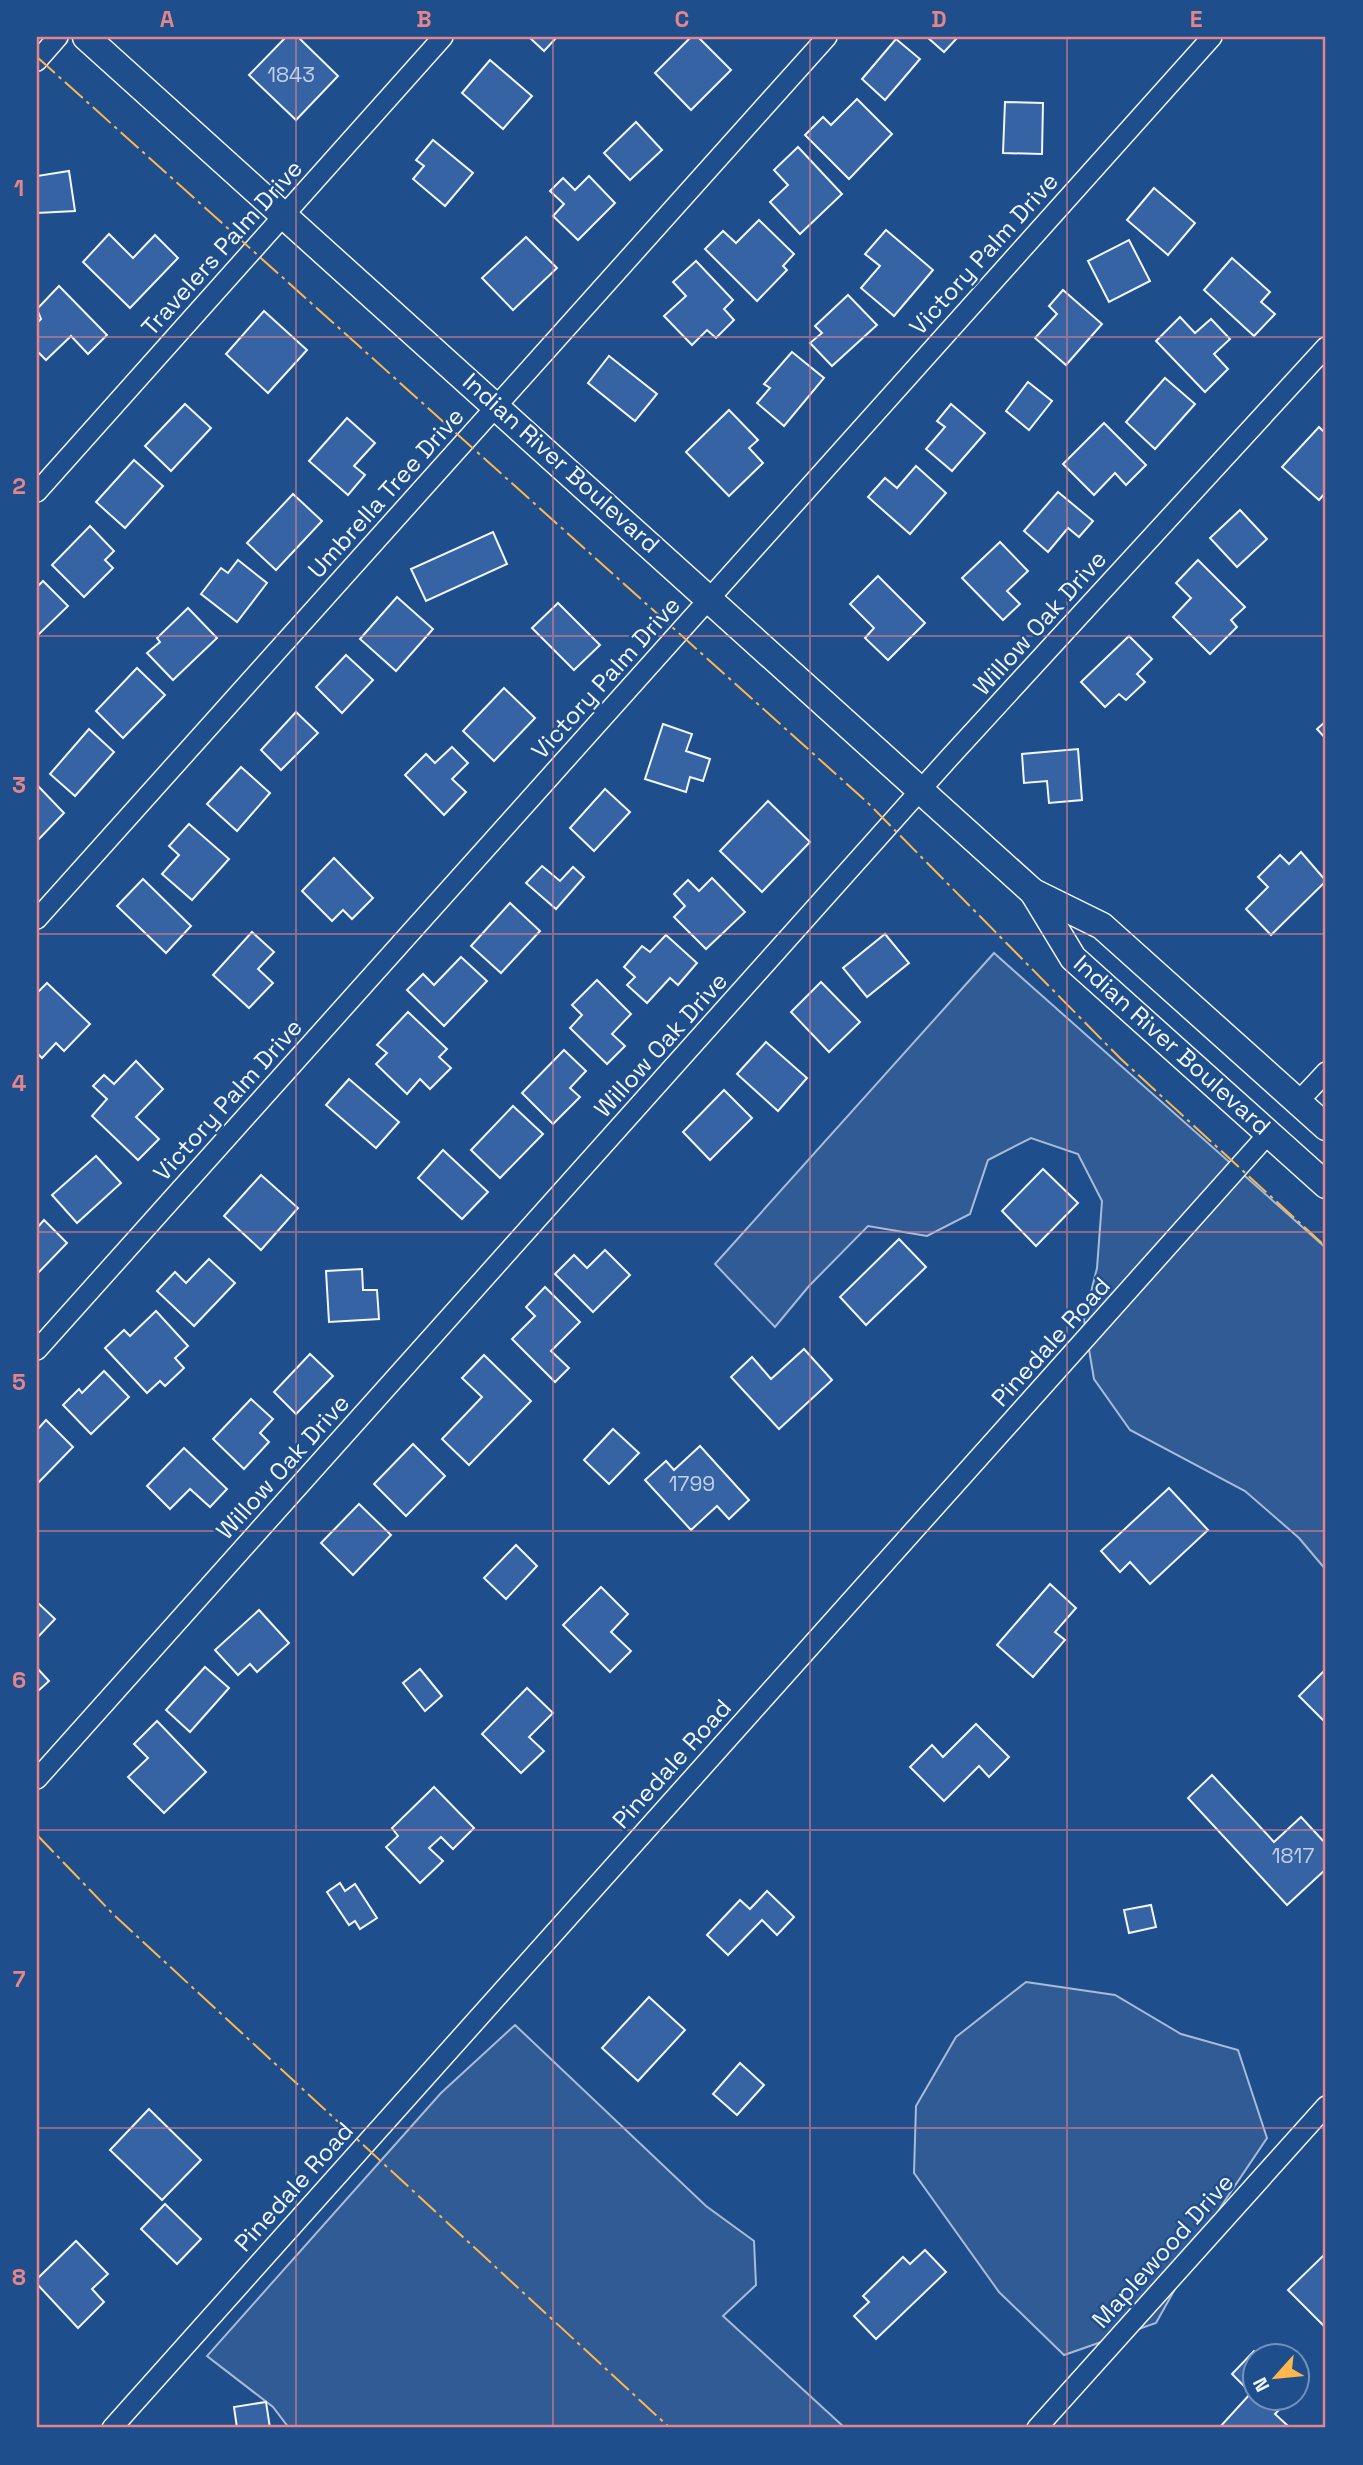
<svg xmlns="http://www.w3.org/2000/svg" width="1363" height="2465" font-family="'Space Grotesk',sans-serif">
	<rect width="100%" height="100%" fill="#1f4e8c"/>
	<!-- built -->
	<g fill="#305b95" stroke="#a8bbd7" stroke-width="2">
		<path d="M994,953l332,295v322l-27,-32 -54,-47 -115,-61 -36,-51 -10,-59 13,-52 5,-67 -24,-47 -47,-16 -43,22 -18,54 -43,22 -59,-10 -59,60 -34,41 -60,-63z"/>
		<path d="M1026,1982l89,13 66,39 57,16 29,88 -45,67 -66,118 -92,32 -65,-63 -85,-119 2,-67 40,-69z"/>
		<path d="M515,2025l191,181 48,35 2,44 -33,31 122,112h-556l-16,-21 -66,-51 234,-263z"/>
	</g>
	<!-- building -->
	<g fill="#3563a3" stroke="#f2f6ff" stroke-width="2">
		<path d="M286,37h12l40,39 -42,44 -47,-45z"/>
		<path d="M529,37h28l-13,14z"/>
		<path d="M691,37h7l33,33 -40,40 -36,-37z"/>
		<path d="M927,37h31l-14,15z"/>
		<path d="M896,39l24,20 -35,41 -23,-21z"/>
		<path d="M490,60l42,36 -29,33 -41,-36z"/>
		<path d="M857,99l35,35 -43,45 -44,-44 18,-18 8,8z"/>
		<path d="M1005,102l38,1 -1,51 -39,-1z"/>
		<path d="M636,122l26,28 -32,30 -26,-27z"/>
		<path d="M433,140l40,33 -28,33 -32,-27 11,-13 -8,-6z"/>
		<path d="M798,147l44,47 -42,40 -30,-32 18,-17 -14,-15z"/>
		<path d="M69,171l6,40 -38,2v-37z"/>
		<path d="M589,176l26,27 -37,37 -25,-24 11,-12 -14,-13 13,-13 12,12z"/>
		<path d="M1154,188l41,35 -27,32 -41,-35z"/>
		<path d="M759,220l35,34 -11,12 4,4 -30,31 -52,-52 18,-18 13,12z"/>
		<path d="M886,230l47,40 -39,46 -33,-28 19,-22 -15,-12z"/>
		<path d="M109,234l24,24 22,-23 23,23 -48,50 -47,-46z"/>
		<path d="M526,237l31,31 -44,42 -31,-32z"/>
		<path d="M1129,240l21,41 -41,21 -21,-41z"/>
		<path d="M1232,258l38,34 -9,10 14,12 -21,22 -50,-46z"/>
		<path d="M696,261l37,39 -9,9 10,11 -18,18 -9,-8 -15,15 -28,-29 22,-20 -13,-14z"/>
		<path d="M59,286l48,49 -19,19 -17,-18 -25,24 -9,-9v-28l4,-4 -4,-10z"/>
		<path d="M1063,290l39,34 -36,41 -31,-27 22,-24 -8,-8z"/>
		<path d="M848,295l29,30 -45,41 -22,-23 12,-10 -7,-7z"/>
		<path d="M264,311l43,39 -39,43 -42,-39z"/>
		<path d="M1180,317l15,16 16,-14 19,20 -16,15 14,15 -23,23 -49,-51z"/>
		<path d="M792,352l32,26 -40,48 -27,-23 13,-15 -6,-4z"/>
		<path d="M609,356l48,38 -22,27 -47,-38z"/>
		<path d="M1165,378l30,26 -40,45 -29,-27z"/>
		<path d="M1028,382l24,19 -23,29 -23,-19z"/>
		<path d="M185,404l26,24 -40,43 -26,-25z"/>
		<path d="M951,404l34,29 -33,38 -26,-22 19,-22 -8,-6z"/>
		<path d="M729,410l29,30 -9,8 14,15 -34,33 -43,-44z"/>
		<path d="M347,418l28,25 -21,23 11,9 -17,20 -39,-34z"/>
		<path d="M1104,423l42,42 -20,20 -11,-12 -21,22 -31,-31z"/>
		<path d="M1319,427l7,7v58l-7,8 -37,-33z"/>
		<path d="M134,460l29,26 -38,42 -29,-26z"/>
		<path d="M916,466l30,27 -36,41 -42,-37 17,-19 12,10z"/>
		<path d="M1058,492l35,29 -14,16 -11,-9 -20,24 -24,-21z"/>
		<path d="M293,494l29,27 -46,49 -29,-27z"/>
		<path d="M1240,510l27,29 -30,28 -27,-29z"/>
		<path d="M90,526l24,25 -9,9 8,8 -29,29 -32,-32z"/>
		<path d="M493,532l14,32 -81,37 -15,-32z"/>
		<path d="M1000,542l28,29 -21,20 13,13 -17,16 -41,-42z"/>
		<path d="M238,560l29,23 -30,39 -36,-28 20,-26 7,5z"/>
		<path d="M1198,560l47,47 -14,13 6,7 -27,27 -37,-37 18,-19 -15,-15z"/>
		<path d="M878,576l47,47 -37,37 -23,-22 9,-10 -24,-24z"/>
		<path d="M43,581l25,25 -31,30v-49z"/>
		<path d="M397,597l36,32 -37,42 -36,-32z"/>
		<path d="M558,603l42,42 -26,25 -42,-42z"/>
		<path d="M188,608l29,30 -44,42 -26,-27 13,-11 -3,-4z"/>
		<path d="M1129,636l23,23 -15,15 8,8 -19,18 -7,-6 -14,13 -24,-25z"/>
		<path d="M346,655l27,25 -31,33 -26,-26z"/>
		<path d="M137,668l28,27 -42,43 -27,-27z"/>
		<path d="M504,688l31,30 -41,43 -31,-30z"/>
		<path d="M296,712l22,21 -37,37 -20,-20z"/>
		<path d="M1326,721v18l-9,-10z"/>
		<path d="M663,724l29,10 -6,17 24,8 -7,22 -13,-4 -4,15 -41,-13z"/>
		<path d="M89,729l25,23 -39,44 -25,-22z"/>
		<path d="M452,747l16,16 -16,16 14,13 -22,23 -39,-40 21,-21 9,9z"/>
		<path d="M1078,749l4,51 -33,3 -2,-22 -23,2 -2,-29z"/>
		<path d="M241,767l29,26 -33,38 -30,-27z"/>
		<path d="M37,785l27,28 -27,28z"/>
		<path d="M605,789l25,23 -36,39 -24,-23z"/>
		<path d="M768,801l42,41 -48,50 -42,-41z"/>
		<path d="M189,824l40,35 -37,41 -30,-26 17,-19 -10,-9z"/>
		<path d="M1301,852l25,29 -55,54 -25,-26 22,-22 -10,-10 22,-22 9,9z"/>
		<path d="M334,858l39,40 -21,21 -9,-9 -11,11 -30,-30z"/>
		<path d="M542,866l18,15 13,-14 11,10 -28,32 -30,-26z"/>
		<path d="M712,878l33,34 -39,37 -32,-32 11,-11 -11,-12 14,-14 11,11z"/>
		<path d="M143,879l48,47 -25,27 -49,-47z"/>
		<path d="M510,903l30,28 -39,42 -30,-27z"/>
		<path d="M252,932l22,20 -16,17 15,14 -24,25 -36,-33z"/>
		<path d="M885,934l24,29 -42,34 -24,-29z"/>
		<path d="M666,935l31,28 -19,22 -8,-7 -23,25 -20,-18 8,-8 -11,-10 18,-21 8,6z"/>
		<path d="M461,957l26,24 -43,45 -37,-36 16,-16 11,11z"/>
		<path d="M597,980l34,34 -19,20 13,12 -18,18 -37,-36 12,-13 -10,-10z"/>
		<path d="M821,982l39,40 -31,30 -38,-40z"/>
		<path d="M47,983l43,41 -26,27 -8,-8 -14,15 -5,-5v-60z"/>
		<path d="M408,1012l39,37 -8,8 12,11 -21,21 -10,-10 -13,15 -31,-30 11,-11 -10,-8z"/>
		<path d="M766,1042l41,36 -29,33 -41,-37z"/>
		<path d="M564,1050l22,21 -16,17 10,9 -27,27 -31,-31z"/>
		<path d="M136,1061l27,28 -27,28 23,22 -21,21 -46,-44 15,-17 -14,-13 11,-11 10,9z"/>
		<path d="M349,1079l50,43 -23,26 -50,-43z"/>
		<path d="M724,1090l28,28 -42,42 -27,-28z"/>
		<path d="M513,1106l30,28 -43,44 -29,-28z"/>
		<path d="M443,1150l45,42 -26,27 -44,-41z"/>
		<path d="M96,1156l25,27 -44,40 -25,-28z"/>
		<path d="M1043,1169l35,34 -42,43 -34,-35z"/>
		<path d="M261,1175l37,33 -37,42 -37,-34z"/>
		<path d="M44,1220l23,23 -30,31v-46z"/>
		<path d="M899,1239l27,28 -60,58 -26,-28z"/>
		<path d="M605,1250l25,25 -37,37 -38,-38 19,-19 13,13z"/>
		<path d="M209,1259l26,24 -41,43 -37,-35 18,-19 11,11z"/>
		<path d="M362,1269l1,21h14l2,29 -50,3 -3,-51z"/>
		<path d="M545,1287l35,35 -29,29 18,17 -14,14 -43,-43 23,-23 -9,-9z"/>
		<path d="M156,1311l32,35 -13,12 9,10 -19,18 -5,-5 -13,12 -42,-45 19,-18 6,6z"/>
		<path d="M804,1349l28,31 -53,49 -48,-52 21,-20 19,22z"/>
		<path d="M310,1354l23,22 -37,38 -22,-22z"/>
		<path d="M484,1355l47,46 -62,64 -27,-26 40,-42 -20,-19z"/>
		<path d="M104,1371l25,26 -38,37 -28,-29 16,-16 3,4z"/>
		<path d="M251,1399l22,20 -13,14 9,9 -25,27 -31,-30z"/>
		<path d="M46,1420l27,27 -36,37v-54z"/>
		<path d="M613,1429l26,24 -30,31 -25,-24z"/>
		<path d="M413,1444l32,32 -39,40 -32,-32z"/>
		<path d="M700,1446l49,54 -20,19 -12,-13 -26,24 -46,-50 21,-19 8,9z"/>
		<path d="M184,1448l43,41 -17,18 -20,-18 -20,20 -23,-23z"/>
		<path d="M1169,1488l39,42 -58,54 -20,-22 -10,10 -19,-21z"/>
		<path d="M359,1504l32,31 -38,40 -32,-32z"/>
		<path d="M516,1545l21,21 -31,33 -22,-21z"/>
		<path d="M1050,1584l26,24 -21,24 10,8 -32,37 -36,-32z"/>
		<path d="M601,1587l27,27 -17,18 20,19 -21,21 -47,-47z"/>
		<path d="M37,1602l18,17 -18,19z"/>
		<path d="M259,1610l30,33 -32,29 -7,-8 -12,11 -23,-25z"/>
		<path d="M205,1667l24,21 -39,44 -24,-22z"/>
		<path d="M37,1668l12,13 -12,11z"/>
		<path d="M420,1669l22,27 -17,15 -22,-28z"/>
		<path d="M1326,1669v54l-27,-27z"/>
		<path d="M527,1688l26,25 -24,24 15,14 -23,22 -39,-39z"/>
		<path d="M157,1721l49,51 -42,41 -36,-36 20,-19 -14,-14z"/>
		<path d="M976,1724l33,33 -20,20 -10,-11 -35,35 -34,-34 22,-22 11,12z"/>
		<path d="M1212,1775l62,67 27,-25 25,27v25l-39,36 -99,-107z"/>
		<path d="M434,1787l40,41 -21,21 -12,-12 -12,11 14,13 -23,22 -34,-36 12,-11 -6,-8z"/>
		<path d="M340,1883l5,8 10,-7 22,34 -17,11 -5,-8 -6,4 -22,-33z"/>
		<path d="M767,1891l27,26 -17,18 -15,-15 -34,35 -21,-20 33,-35 10,9z"/>
		<path d="M1151,1905l5,22 -27,6 -5,-23z"/>
		<path d="M649,1997l36,33 -47,51 -36,-33z"/>
		<path d="M740,2063l24,22 -27,30 -24,-21z"/>
		<path d="M149,2109l52,51 -39,40 -52,-50z"/>
		<path d="M165,2204l36,35 -24,25 -36,-35z"/>
		<path d="M76,2241l32,33 -16,15 12,13 -26,26 -41,-44v-5z"/>
		<path d="M925,2250l21,22 -70,67 -22,-23 15,-14 -6,-6 40,-39 7,7z"/>
		<path d="M1326,2253v75l-38,-38z"/>
		<path d="M1254,2351l6,5h-6v42h36l-15,16 12,11 -3,3h-65l32,-35 -19,-19z"/>
		<path d="M266,2402l4,26h-33l-3,-21z"/>
	</g>
	<g fill="none" stroke-linecap="round" stroke-linejoin="round">
		<!-- street casing -->
		<g stroke="#f2f6ff" stroke-width="22">
			<g id="street">
				<path d="M37,61l21,-24"/>
				<path d="M37,492l406,-455"/>
				<path d="M37,919l790,-882"/>
				<path d="M1298,1102l28,-30"/>
				<path d="M37,1350l1175,-1313"/>
				<path d="M37,1779l913,-1022 376,-410"/>
				<path d="M112,2428l1157,-1295"/>
				<path d="M1037,2428l289,-322"/>
			</g>
		</g>
		<!-- secondary casing -->
		<g stroke="#f2f6ff" stroke-width="29">
			<g id="secondary">
				<path d="M86,37l947,855 69,34 224,201"/>
				<path d="M1033,892l40,66 253,227"/>
			</g>
		</g>
		<!-- street -->
		<use href="#street" stroke="#1f4e8c" stroke-width="19"/>
		<!-- secondary -->
		<use href="#secondary" stroke="#1f4e8c" stroke-width="26"/>
		<!-- power -->
		<g stroke="#ffb74d" stroke-width="2" stroke-dasharray="24 5 3.5 5" stroke-linecap="butt">
			<path d="M37,57l830,745 254,257 205,188"/>
			<path d="M37,1835l77,80 556,513"/>
		</g>
	</g>
	<!-- grid -->
	<path fill="none" stroke="#e38589" stroke-width="2" stroke-opacity="0.55" d="M296,37v2391M553,37v2391M810,37v2391M1067,37v2391M37,337h1289M37,636h1289M37,934h1289M37,1232h1289M37,1531h1289M37,1830h1289M37,2128h1289"/>
	<g text-anchor="middle" stroke-width="5" stroke-linejoin="round" paint-order="stroke">
		<!-- number labels -->
		<g font-size="21" fill="#c3d1e8">
			<text x="291" y="82">1843</text>
			<text x="692" y="1491">1799</text>
			<text x="1293" y="1863">1817</text>
		</g>
		<!-- street labels -->
		<g font-size="24" fill="#f2f6ff" stroke="#1f4e8c">
			<text transform="translate(222 248) rotate(-48)" y="8">Travelers Palm Drive</text>
			<text transform="translate(984 254) rotate(-48)" y="8">Victory Palm Drive</text>
			<text transform="translate(561 463) rotate(42)" y="8">Indian River Boulevard</text>
			<text transform="translate(386 493) rotate(-48)" y="8">Umbrella Tree Drive</text>
			<text transform="translate(1040 623) rotate(-48)" y="8">Willow Oak Drive</text>
			<text transform="translate(606 678) rotate(-48)" y="8">Victory Palm Drive</text>
			<text transform="translate(661 1045) rotate(-48)" y="8">Willow Oak Drive</text>
			<text transform="translate(1172 1045) rotate(42)" y="8">Indian River Boulevard</text>
			<text transform="translate(228 1100) rotate(-48)" y="8">Victory Palm Drive</text>
			<text transform="translate(1051 1342) rotate(-48)" y="8">Pinedale Road</text>
			<text transform="translate(283 1467) rotate(-48)" y="8">Willow Oak Drive</text>
			<text transform="translate(672 1764) rotate(-48)" y="8">Pinedale Road</text>
			<text transform="translate(294 2187) rotate(-48)" y="8">Pinedale Road</text>
			<text transform="translate(1163 2251) rotate(-48)" y="8">Maplewood Drive</text>
		</g>
	</g>
	<!-- border -->
	<rect width="1363" height="2465" fill="none" stroke="#1f4e8c" stroke-width="77"/>
	<!-- north arrow -->
	<g transform="translate(1276 2377) rotate(243)"><circle r="33" fill="#1f4e8c" stroke="#7391ba" stroke-width="2"/>
	<path d="M0-5L12 26L0 18L-12 26Z" fill="#ffb74d"/>
	<text y="-10" font-size="19" font-weight="bold" text-anchor="middle" fill="#f2f6ff">N</text>
	</g>
	<rect x="38" y="38" width="1286" height="2388" fill="none" stroke="#e38589" stroke-width="2.5"/>
	<g font-size="23" text-anchor="middle" font-weight="bold" fill="#e38589">
		<text x="167" y="27">A</text>
		<text x="424" y="27">B</text>
		<text x="682" y="27">C</text>
		<text x="939" y="27">D</text>
		<text x="1196" y="27">E</text>
		<text x="19" y="196">1</text>
		<text x="19" y="494">2</text>
		<text x="19" y="793">3</text>
		<text x="19" y="1091">4</text>
		<text x="19" y="1390">5</text>
		<text x="19" y="1688">6</text>
		<text x="19" y="1987">7</text>
		<text x="19" y="2285">8</text>
	</g>
</svg>
